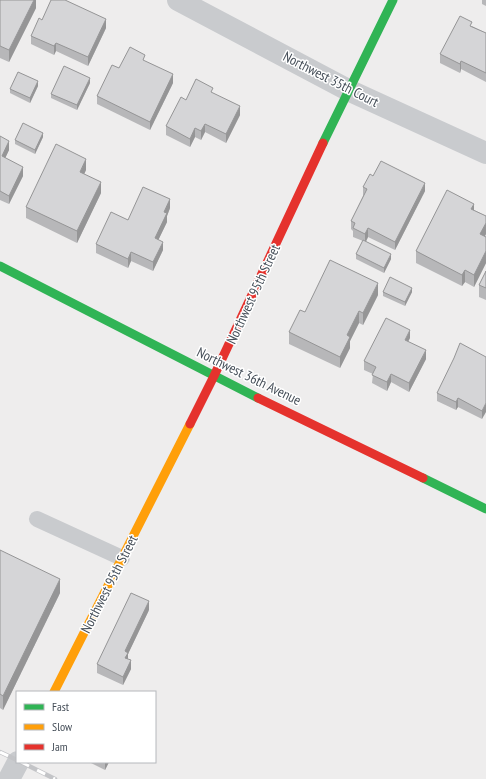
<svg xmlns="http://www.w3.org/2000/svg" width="486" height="779" font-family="'PT Sans Narrow',sans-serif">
	<rect width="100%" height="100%" fill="#eeeded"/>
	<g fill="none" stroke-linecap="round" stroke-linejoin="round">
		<!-- lane -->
		<path stroke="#c9cbce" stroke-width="16" d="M37,519l85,39"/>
		<!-- street -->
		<g stroke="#c9cbce" stroke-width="22">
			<path d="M178,0l170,90 138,63"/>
			<path d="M9,779l9,-17"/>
		</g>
		<!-- fast -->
		<g stroke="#30b455" stroke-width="9">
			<path d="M323,143l70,-143"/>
			<path d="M0,266l258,132"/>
			<path d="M423,478l63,31"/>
		</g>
		<!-- slow -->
		<path stroke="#ff9f0a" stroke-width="9" d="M54,692l136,-268"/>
		<!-- jam -->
		<g stroke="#e5322d" stroke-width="9">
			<path d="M258,398l165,80"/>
			<path d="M190,424l24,-48 109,-233"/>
		</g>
		<!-- rail casing -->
		<g stroke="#c3c4c7" stroke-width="4.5">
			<g id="rail">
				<path d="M0,752l17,8"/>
				<path d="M21,762l34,17"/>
			</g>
		</g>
		<!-- rail -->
		<use href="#rail" stroke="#fff" stroke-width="3" stroke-dasharray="9" stroke-linecap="butt"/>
	</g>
	<!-- wall -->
	<g fill="#b7b7b9">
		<path d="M0,0h36v8l-27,54 -9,-4z"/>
		<path d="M482,0h4v6l-4,-2z"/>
		<path d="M42,20l64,8 -18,38 -32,-15 -2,4 -23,-11v-8z"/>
		<path d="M472,26l14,7v49l-25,-13 -1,4 -20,-10v-9z"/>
		<path d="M145,61l28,22 -23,47 -53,-26v-8l22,-28z"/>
		<path d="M90,83l-13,27 -26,-12v-4z"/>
		<path d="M38,86l-8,17 -20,-10v-4z"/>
		<path d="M213,93l27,22 -14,28 -21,-11 -4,8 -6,-3 -5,10 -24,-12v-9l20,-26z"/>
		<path d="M0,136l9,14 -4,8 18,18 -14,28 -9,-4z"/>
		<path d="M43,137l-8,17 -20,-10v-4z"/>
		<path d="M86,170l-2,4 17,19 -24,50 -51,-25v-11z"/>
		<path d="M373,176l52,15 -30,59 -27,-13 -2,5 25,17 -7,14 -28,-14v-5l7,-13 -10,-4v-6l-2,-2v-8l12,-25v-9z"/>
		<path d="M170,208l-3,8v6l-9,18 5,10 -10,21 -22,-10 -3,7 -32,-15v-9l32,-24z"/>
		<path d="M474,210l12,6v18l-1,2 1,1v26l-12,24 -9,-5 -3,4 -46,-23v-12z"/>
		<path d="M486,271v29l-7,-3v-12z"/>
		<path d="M383,292h29l-7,14 -22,-10z"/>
		<path d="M378,295l-15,30 -4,-2 -9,18v7l-10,20 -51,-24v-12l16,-20z"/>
		<path d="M410,338l-2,3 18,18 -17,33 -18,-10 -4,9 -15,-8 1,-9 -9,-4v-9z"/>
		<path d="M486,357l-4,62 -24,-12 -2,3 -19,-9v-8z"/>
		<path d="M0,550l60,43 -57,117 -3,-2z"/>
		<path d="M149,610l-21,44v5l3,10 -8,16 -26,-12v-9z"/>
		<path d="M89,762h20l-4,8z"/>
	</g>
	<!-- shaded-wall -->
	<g fill="#959596">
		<path d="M34,0h2v8l-27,54v-12z"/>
		<path d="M106,19v9l-18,38v-9z"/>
		<path d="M56,43v8l-2,4v-9z"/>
		<path d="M461,61v8l-1,4v-9z"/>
		<path d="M173,74v9l-23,47v-8z"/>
		<path d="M90,78v5l-13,27v-5z"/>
		<path d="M38,81v5l-8,17v-5z"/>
		<path d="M240,106v9l-14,28v-9z"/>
		<path d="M205,124v8l-4,8v-9z"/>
		<path d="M195,128v9l-5,10v-8z"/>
		<path d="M43,133v4l-8,17v-4z"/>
		<path d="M9,141v9l-7,15v-9z"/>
		<path d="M86,159v11l-6,13v-11z"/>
		<path d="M23,167v9l-14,28v-8z"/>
		<path d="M101,182v11l-24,50v-12z"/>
		<path d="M425,183v8l-30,59v-8z"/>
		<path d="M170,199v9l-3,8v6l-12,25v-9l9,-26z"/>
		<path d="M474,204v12l-3,-7z"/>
		<path d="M486,223v11l-6,12v-12z"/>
		<path d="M368,228v9l-3,6v-9z"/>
		<path d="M163,242v8l-10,21v-9z"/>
		<path d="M486,251v12l-12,24v-12z"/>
		<path d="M131,252v9l-3,7v-9z"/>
		<path d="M391,254v5l-7,14v-5z"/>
		<path d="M465,270v12l-3,4v-11z"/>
		<path d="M378,283v12l-15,30v-12z"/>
		<path d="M412,288v4l-7,14v-4z"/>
		<path d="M359,311v12l-9,18v7l-10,20v-11l7,-22z"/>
		<path d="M410,330v8l-5,10v-8z"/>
		<path d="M426,350v9l-17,33v-9z"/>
		<path d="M391,374v8l-4,9v-9z"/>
		<path d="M458,398v9l-2,3v-8z"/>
		<path d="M486,403v9l-4,7v-8z"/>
		<path d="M60,579v14l-57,117v-14z"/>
		<path d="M149,601v9l-21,44v7l-3,5v-15z"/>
		<path d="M131,660v9l-8,16v-8z"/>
		<path d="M105,762h4l-4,8z"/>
	</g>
	<!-- building -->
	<g fill="#d5d5d7" stroke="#959596">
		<path d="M0,0h34l-25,50 -9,-4z"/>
		<path d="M51,0h14l41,19 -18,38 -32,-14 -2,3 -23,-10 8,-18 3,2z"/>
		<path d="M460,16l12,6 -2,4 16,7v40l-25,-12 -1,3 -20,-10z"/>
		<path d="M130,47l15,8 -2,5 30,14 -23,48 -53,-26 15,-31 7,3z"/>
		<path d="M64,66l26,12 -13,27 -26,-11z"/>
		<path d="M18,72l20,9 -8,17 -20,-9z"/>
		<path d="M196,79l17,9 -2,4 29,14 -14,28 -21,-10 -4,7 -6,-3 -5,11 -24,-13 15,-29 5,3z"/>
		<path d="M23,123l20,10 -8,17 -20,-10z"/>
		<path d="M0,136l9,5 -7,15 21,11 -14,29 -9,-5z"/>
		<path d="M56,144l30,15 -6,13 21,10 -24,49 -51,-24z"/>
		<path d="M381,161l44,22 -30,59 -27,-14 -3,6 -12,-6 2,-5 -4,-2 16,-32 -4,-2 7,-13 3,2z"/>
		<path d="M143,187l27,12 -6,13 3,1 -12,25 8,4 -10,20 -22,-10 -3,7 -32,-15 15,-32 17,8z"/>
		<path d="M447,190l27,14 -3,5 15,7v7l-6,11 6,3v14l-12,24 -9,-5 -3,5 -46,-24z"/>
		<path d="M363,240l28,14 -7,14 -28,-14z"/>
		<path d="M330,260l48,23 -15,30 -4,-2 -12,24 3,2 -10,20 -51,-25 11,-22 5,2z"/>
		<path d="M486,271v17l-7,-3z"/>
		<path d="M390,277l22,11 -7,14 -22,-10z"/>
		<path d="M386,318l24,12 -5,10 21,10 -17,33 -18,-9 -4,8 -15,-7 4,-8 -12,-6z"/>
		<path d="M460,343l26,14v46l-4,8 -24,-13 -2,4 -19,-9 17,-35z"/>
		<path d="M0,550l60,29 -57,117 -3,-2z"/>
		<path d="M131,593l18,8 -24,50 3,2 -3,5 6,2 -8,17 -26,-13z"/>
	</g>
	<g text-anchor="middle" stroke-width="3" stroke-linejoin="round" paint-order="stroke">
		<!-- street labels -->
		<g font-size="14" fill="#454e58" stroke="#fff">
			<text transform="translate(331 79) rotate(27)" y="5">Northwest 35th Court</text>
			<text transform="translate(253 294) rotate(-65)" y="5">Northwest 95th Street</text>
			<text transform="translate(249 376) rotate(26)" y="5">Northwest 36th Avenue</text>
			<text transform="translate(109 584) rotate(-63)" y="5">Northwest 95th Street</text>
		</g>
	</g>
	<!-- legend -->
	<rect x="16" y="691" width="140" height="72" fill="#ffffff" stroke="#b5b8bc"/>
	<rect x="24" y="704" width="20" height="6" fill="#30b455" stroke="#b5b8bc"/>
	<text x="52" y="711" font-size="12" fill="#454e58">Fast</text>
	<rect x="24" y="724" width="20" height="6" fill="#ff9f0a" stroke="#b5b8bc"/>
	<text x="52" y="731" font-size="12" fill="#454e58">Slow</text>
	<rect x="24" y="744" width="20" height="6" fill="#e5322d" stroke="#b5b8bc"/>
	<text x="52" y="751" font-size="12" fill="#454e58">Jam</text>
</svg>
